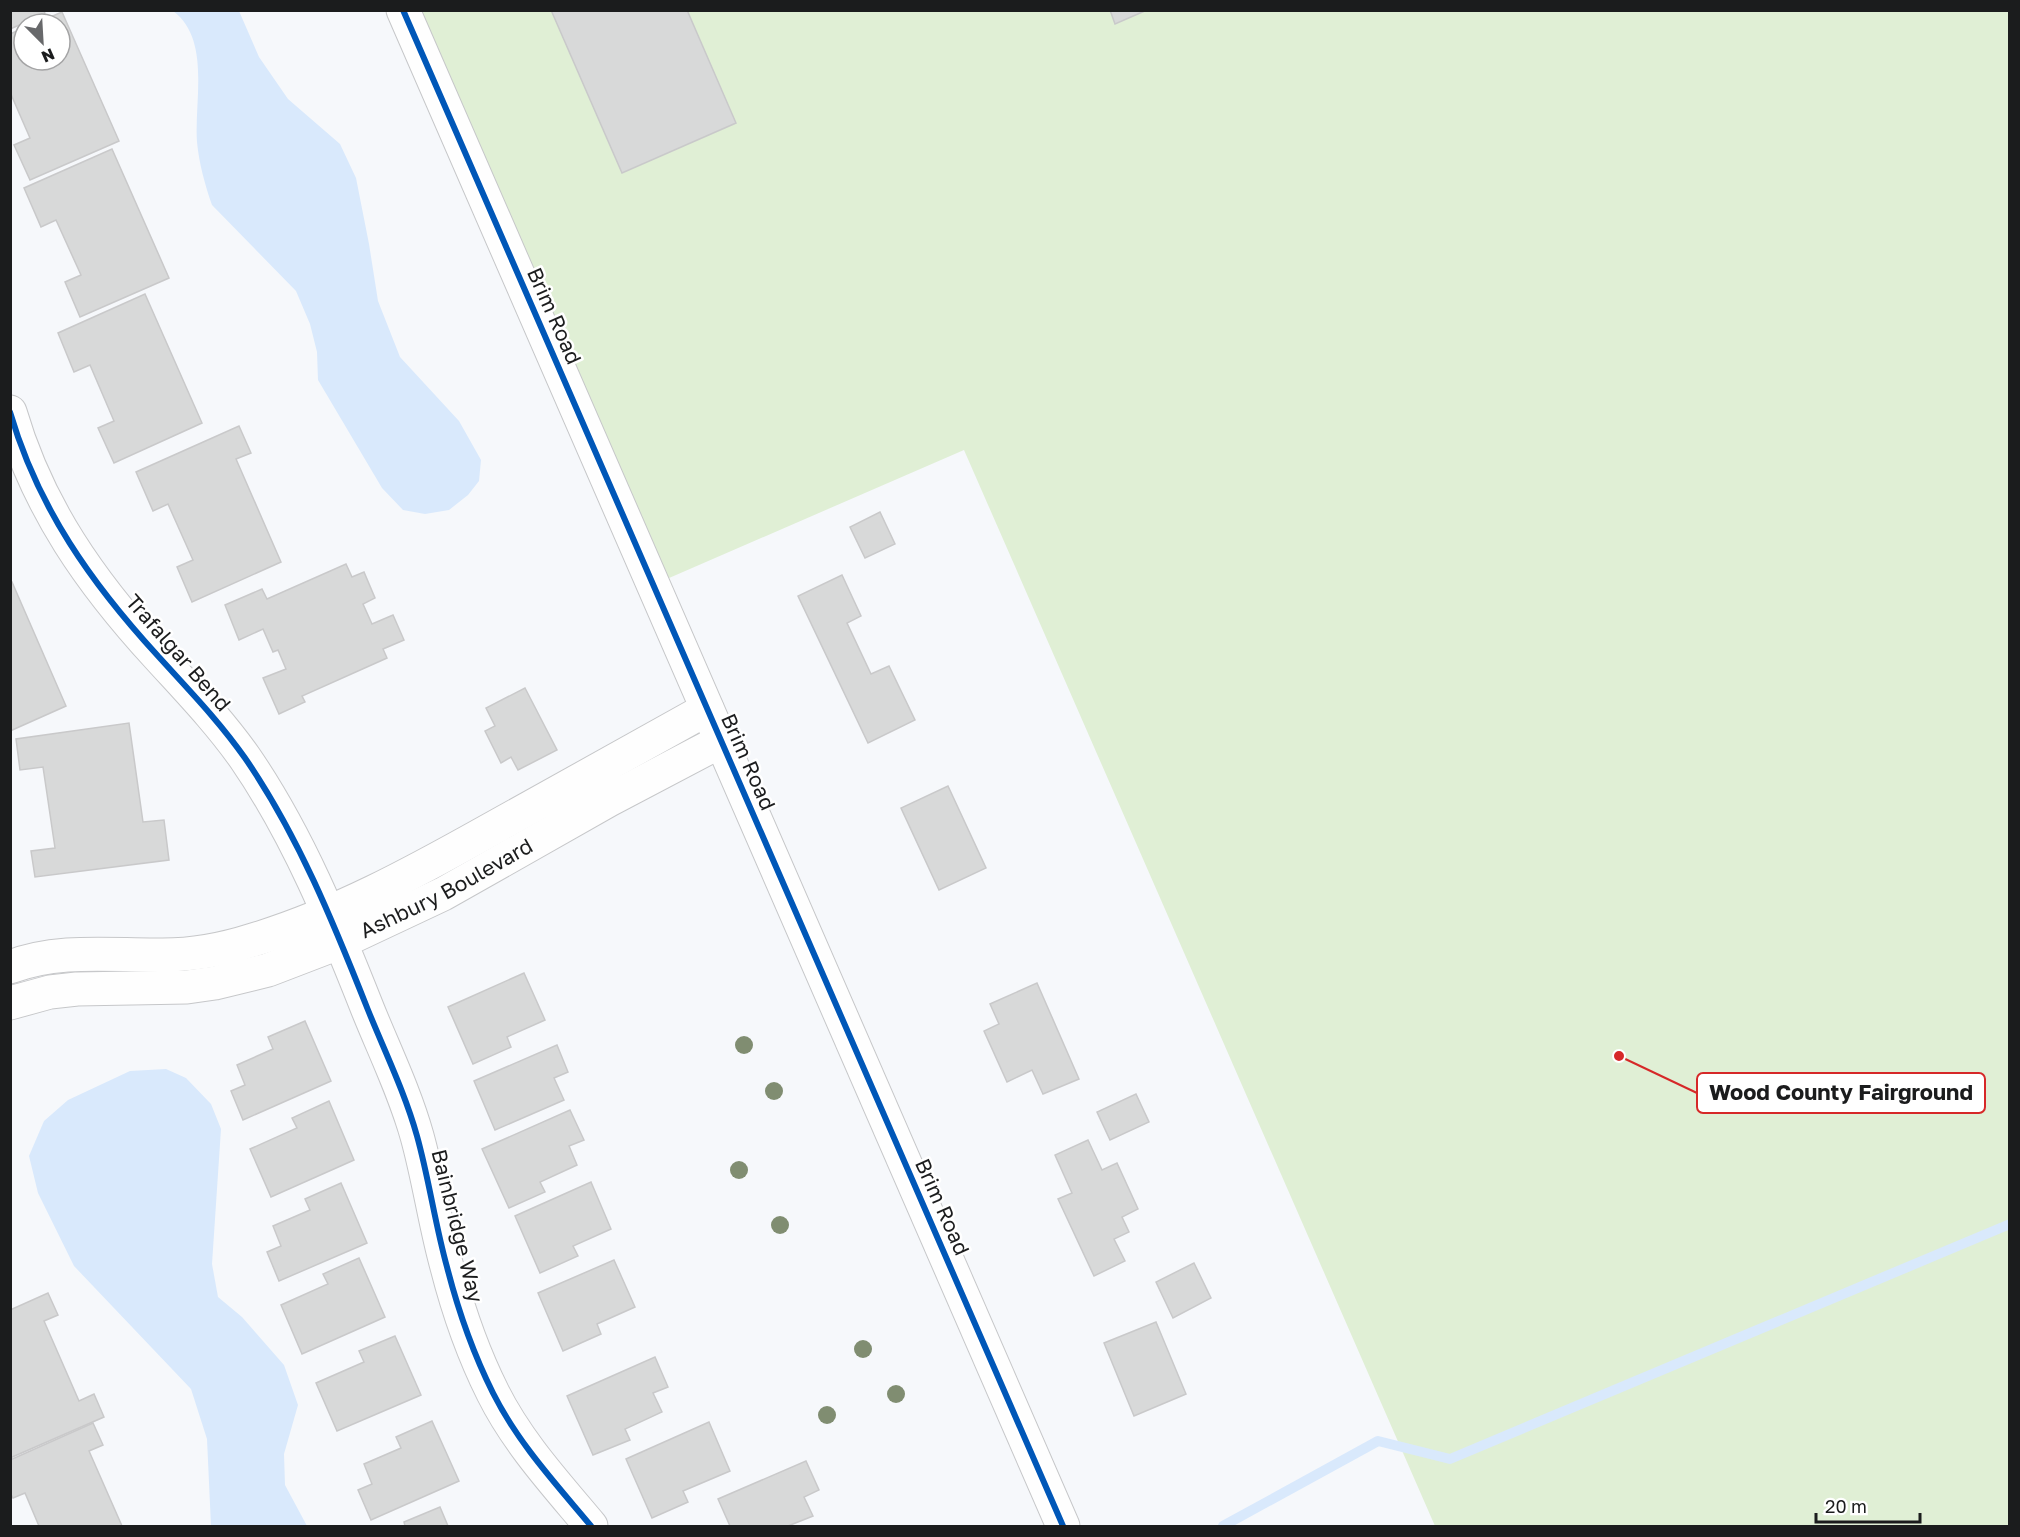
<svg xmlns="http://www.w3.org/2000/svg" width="2020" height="1537" font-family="'Golos Text',sans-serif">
	<rect width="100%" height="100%" fill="#f6f8fb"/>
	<!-- green -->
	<path fill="#e0efd5" d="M403,11h1606v1515h-574l-471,-1076 -311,135z"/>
	<!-- water -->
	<g fill="#d9e9fc">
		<path d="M173,11h66l20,46 29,42 52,45 16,34 13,66 9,57 22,56 59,64 22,39 -2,21 -11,14 -19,15 -24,4 -22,-4 -21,-22 -64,-108 -1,-28 -7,-28 -14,-33 -84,-86c-7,-20 -13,-42 -15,-63 -3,-41 14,-103 -24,-131z"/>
		<path d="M166,1069l20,9 25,26 10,25 -9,135 6,33 24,20 42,48 14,40 -14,49 1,31 22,41h-96l-4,-87 -16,-50 -117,-123 -36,-73 -9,-37 15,-35 24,-21 62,-29z"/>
	</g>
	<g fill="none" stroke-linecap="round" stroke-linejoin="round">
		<!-- stream -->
		<path stroke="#d9e9fc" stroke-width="10" d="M1223,1526l155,-85 72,18 560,-235"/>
	</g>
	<!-- building -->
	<g fill="#d8d9d9" stroke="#c9c9ca" stroke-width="1.5">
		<path d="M10,10h34l1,4 -35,15z"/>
		<path d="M551,10h136l49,113 -114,50z"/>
		<path d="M1110,10h37l-32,14z"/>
		<path d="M62,12l57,129 -89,39 -16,-35 16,-7 -20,-46v-58l14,-6v32h36v-36h-26z"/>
		<path d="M112,149l57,129 -89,39 -15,-35 16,-7 -25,-55 -15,7 -17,-39z"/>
		<path d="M145,294l57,129 -88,40 -16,-35 16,-7 -24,-56 -16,7 -16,-39z"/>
		<path d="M239,426l12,27 -15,6 45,103 -89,40 -15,-35 16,-7 -25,-56 -15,7 -17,-39z"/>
		<path d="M880,512l15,32 -30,14 -15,-31z"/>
		<path d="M346,564l6,13 12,-5 11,26 -12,6 9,20 21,-9 11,25 -21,9 4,9 -85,38 3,6 -26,12 -16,-36 23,-9 -8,-19 -5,2 -10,-23 -24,11 -14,-35 37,-16 5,10z"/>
		<path d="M842,575l19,41 -14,7 24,51 18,-8 26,54 -47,23 -70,-147z"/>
		<path d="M12,582l54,124 -56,25v-148z"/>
		<path d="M525,688l32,62 -39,20 -7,-13 -10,6 -16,-32 10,-5 -9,-18z"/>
		<path d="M129,723l14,99 21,-2 5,40 -134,17 -4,-26 24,-3 -12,-81 -23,3 -4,-31z"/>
		<path d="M948,786l38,82 -47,22 -38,-82z"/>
		<path d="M524,973l21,47 -38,17 4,10 -38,17 -25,-57z"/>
		<path d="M1037,983l42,96 -36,15 -11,-24 -25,12 -23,-51 15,-7 -9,-20z"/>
		<path d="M305,1021l26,60 -88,39 -12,-29 14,-6 -8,-20 36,-16 -5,-12z"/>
		<path d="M557,1045l11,27 -14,6 10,22 -69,30 -21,-49z"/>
		<path d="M1136,1094l13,28 -39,18 -13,-28z"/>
		<path d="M329,1101l25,59 -83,37 -21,-48 47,-21 -5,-10z"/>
		<path d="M570,1110l14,30 -15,6 8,19 -37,17 5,10 -36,16 -27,-59z"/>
		<path d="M1088,1140l14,30 15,-7 21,46 -16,8 7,15 -15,7 11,22 -31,15 -36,-77 14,-6 -17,-38z"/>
		<path d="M591,1182l20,47 -38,17 5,10 -38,17 -25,-57z"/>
		<path d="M341,1183l26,60 -88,38 -12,-29 14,-6 -8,-20 37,-16 -5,-11z"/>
		<path d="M359,1258l26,59 -83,37 -21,-49 47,-21 -5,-10z"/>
		<path d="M614,1260l21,47 -38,17 4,10 -38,17 -25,-58z"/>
		<path d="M1194,1263l17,35 -38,20 -17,-36z"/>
		<path d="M48,1293l10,22 -14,6 35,80 15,-7 10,23 -94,41v-148z"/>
		<path d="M1156,1322l30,72 -52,22 -30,-73z"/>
		<path d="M395,1336l26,59 -84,36 -21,-48 48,-21 -5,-11z"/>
		<path d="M655,1357l13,30 -15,6 9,19 -37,17 5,11 -37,15 -26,-59z"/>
		<path d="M432,1421l27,60 -88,39 -13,-30 14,-6 -8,-20 37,-16 -5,-11z"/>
		<path d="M709,1422l21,49 -47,20 5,11 -36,16 -26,-59z"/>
		<path d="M93,1423l10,22 -14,6 33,75h-83l-14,-33 -12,5 -3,-5v-33z"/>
		<path d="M806,1461l13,29 -15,7 9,19 -25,10h-58l-12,-27z"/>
		<path d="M440,1507l8,19h-43l-1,-4z"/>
	</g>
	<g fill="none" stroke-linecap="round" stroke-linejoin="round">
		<!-- minor casing -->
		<g stroke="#c6c7c9" stroke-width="35">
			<g id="minor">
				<path d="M403,10l660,1516"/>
				<path d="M10,412c28,96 81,171 148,244 30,33 61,65 87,102 53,77 89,166 123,252 17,42 37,83 49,126 12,43 18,88 30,131 11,43 26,86 46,126 25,50 63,91 98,133"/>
				<path d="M10,967c46,-18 97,-12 145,-12 33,1 67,-5 98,-15 83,-25 160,-67 235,-109 73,-40 146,-81 219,-122"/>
				<path id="s1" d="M10,1003l40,-11 27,-3 110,-2 28,-4 53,-13 73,-28 102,-48 166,-94 112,-59"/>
			</g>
		</g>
		<!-- minor -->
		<use href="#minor" stroke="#fefefe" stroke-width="33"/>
		<!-- cycleway casing -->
		<g stroke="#fff" stroke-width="10">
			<g id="cycleway">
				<path d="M403,10l660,1516"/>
				<path d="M10,412c28,96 81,171 148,244 30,33 61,65 87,102 53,77 89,166 123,252 17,42 37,83 49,126 12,43 18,88 30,131 11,43 26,86 46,126 25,50 63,91 98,133"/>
			</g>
		</g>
		<!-- cycleway -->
		<use href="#cycleway" stroke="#0057b8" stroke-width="6"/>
	</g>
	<!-- trees -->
	<g fill="#808d71">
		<circle cx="744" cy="1045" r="9"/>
		<circle cx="774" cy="1091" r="9"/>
		<circle cx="739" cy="1170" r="9"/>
		<circle cx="780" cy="1225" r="9"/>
		<circle cx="863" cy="1349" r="9"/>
		<circle cx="896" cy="1394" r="9"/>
		<circle cx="827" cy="1415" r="9"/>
	</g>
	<g text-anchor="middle" stroke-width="5" stroke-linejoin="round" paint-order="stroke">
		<!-- street labels -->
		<g font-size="21" fill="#1b1c1d" stroke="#fff">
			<text transform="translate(554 316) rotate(66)" y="7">Brim Road</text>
			<text transform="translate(178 653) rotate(49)" y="7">Trafalgar Bend</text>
			<text transform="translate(748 762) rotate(66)" y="7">Brim Road</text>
			<text dy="7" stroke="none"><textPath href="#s1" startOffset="458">Ashbury Boulevard</textPath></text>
			<text transform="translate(942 1207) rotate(66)" y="7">Brim Road</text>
			<text transform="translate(457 1226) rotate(76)" y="7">Bainbridge Way</text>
		</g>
	</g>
	<!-- callouts -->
	<path fill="none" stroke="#d62828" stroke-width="2" d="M1619 1056L1697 1093"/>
	<circle fill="#d62828" stroke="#fff" stroke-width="2" cx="1619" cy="1056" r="6"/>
	<rect fill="#fff" stroke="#d62828" stroke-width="2" x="1697" y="1073" width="288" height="40" rx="6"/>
	<g font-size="22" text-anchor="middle" font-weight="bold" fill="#1b1c1d">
		<text x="1841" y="1100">Wood County Fairground</text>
	</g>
	<!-- border -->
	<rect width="2020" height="1537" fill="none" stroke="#1b1c1d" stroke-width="24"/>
	<!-- north arrow -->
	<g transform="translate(42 42) rotate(156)"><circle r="28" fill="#ffffff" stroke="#a4a4a5" stroke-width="1.5"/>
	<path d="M0-4.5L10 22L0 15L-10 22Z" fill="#68696b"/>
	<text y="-9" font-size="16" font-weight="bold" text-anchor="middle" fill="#1b1c1d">N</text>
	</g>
	<!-- scale -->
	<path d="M1816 1513v9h104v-9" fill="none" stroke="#1b1c1d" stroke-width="3"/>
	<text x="1825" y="1513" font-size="18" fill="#1b1c1d" stroke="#ffffff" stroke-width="4.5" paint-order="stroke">20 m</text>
</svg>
